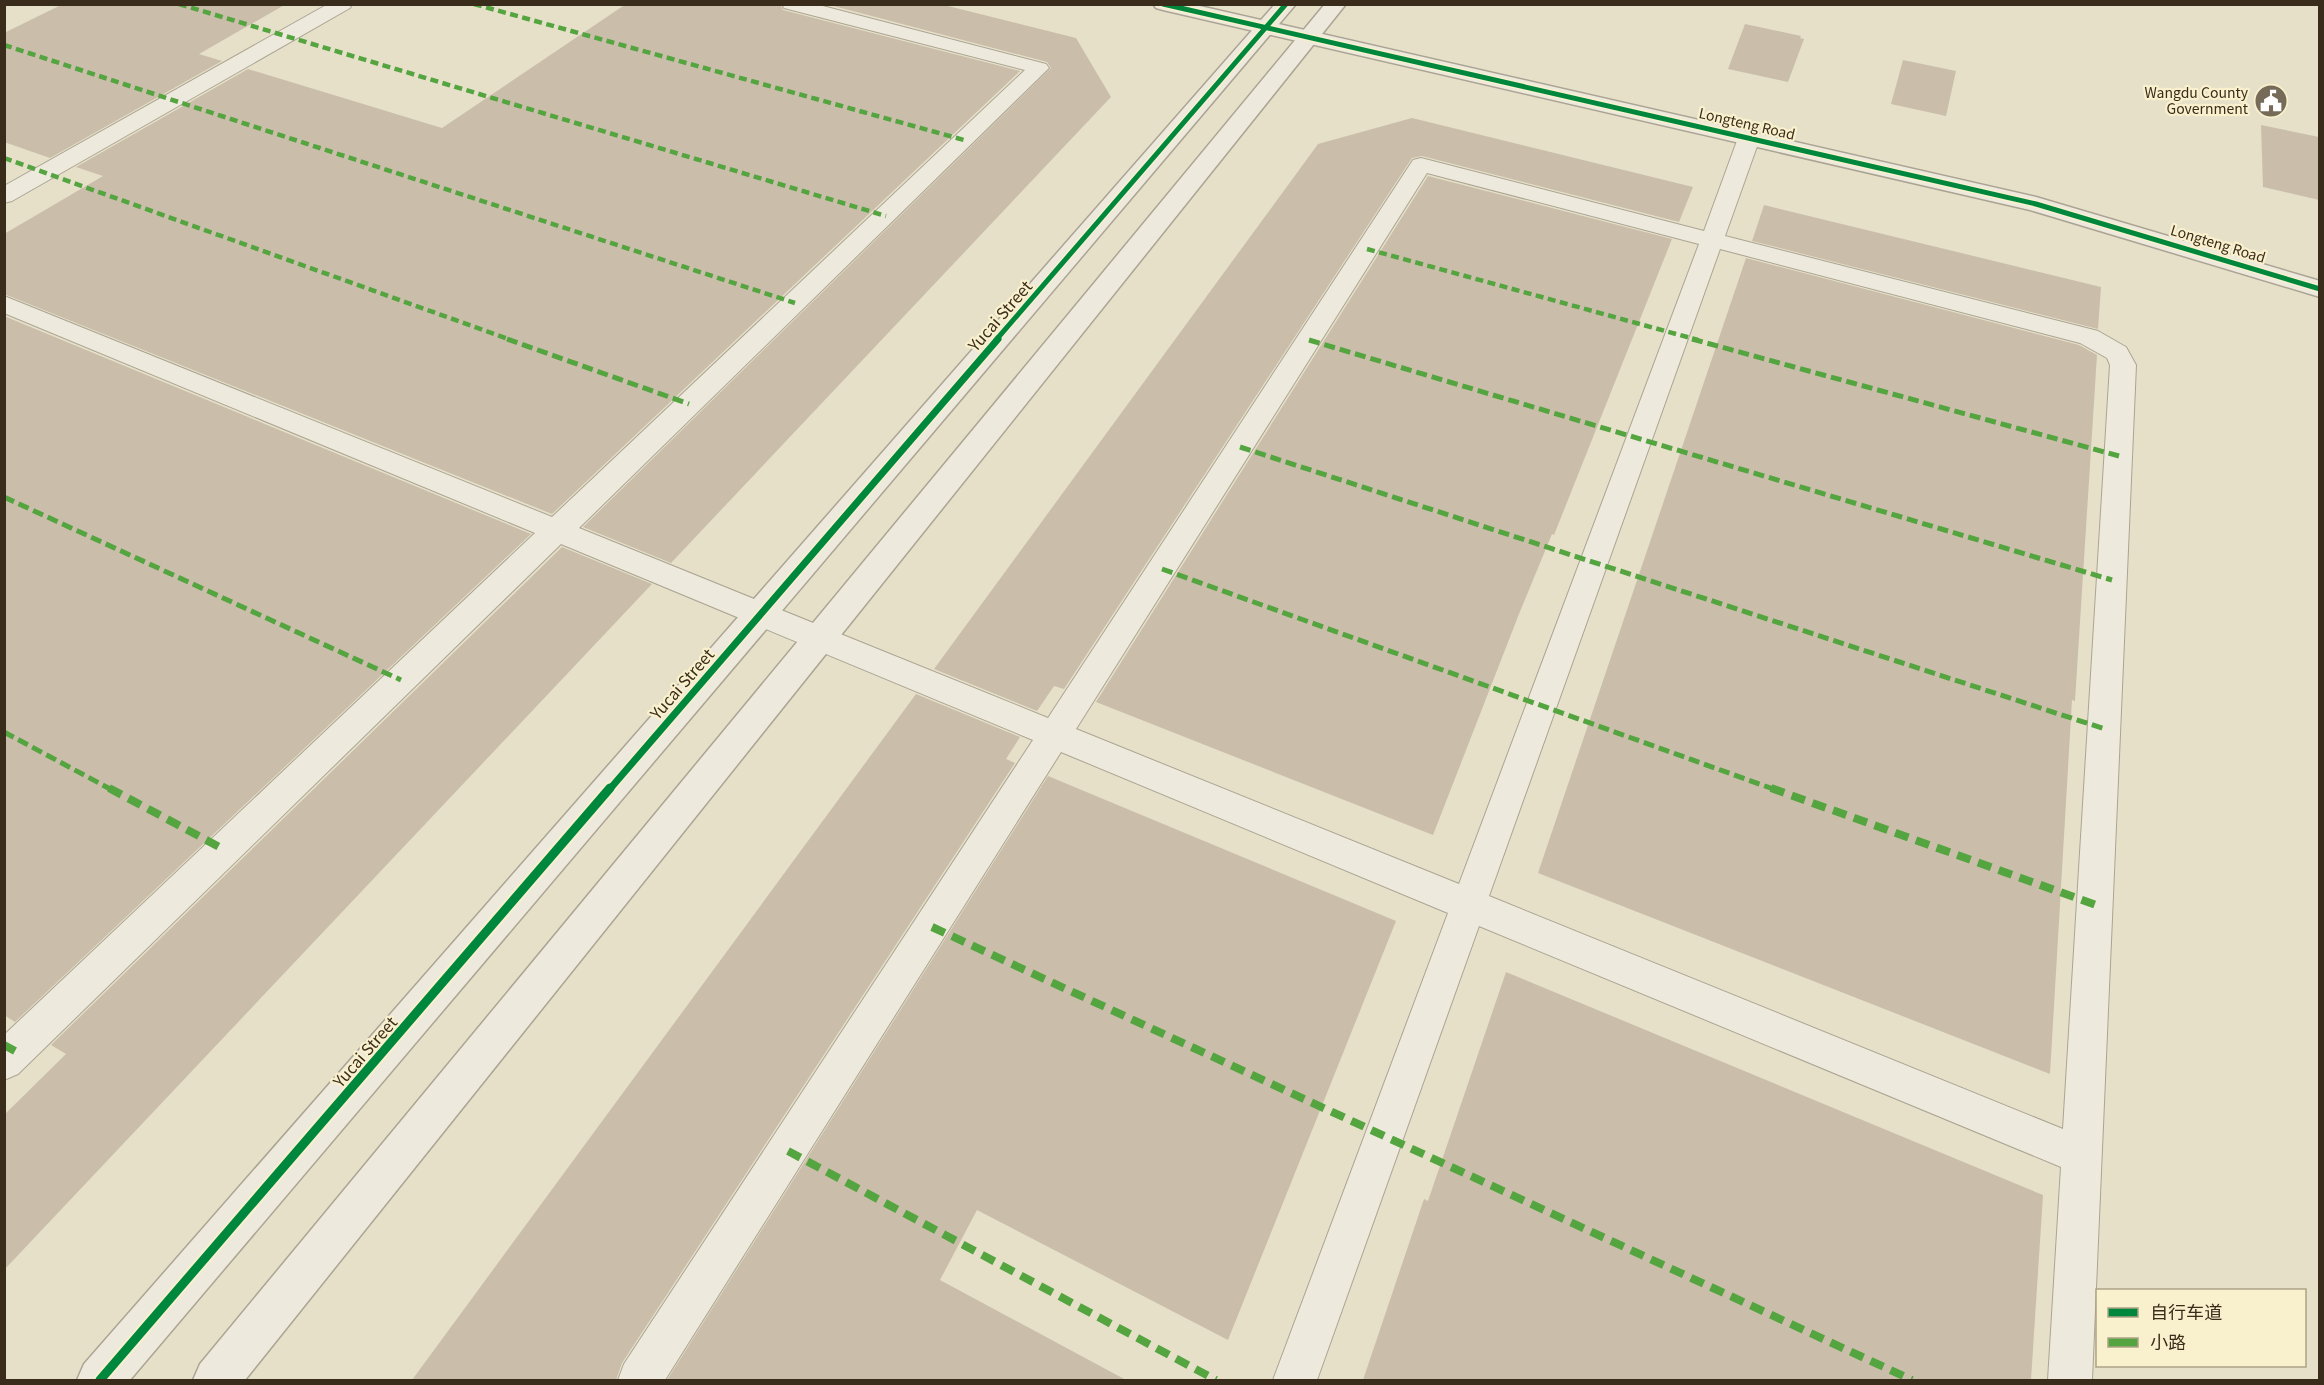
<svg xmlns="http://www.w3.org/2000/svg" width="2324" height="1385" font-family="Georgia,'Noto Sans SC',serif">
	<rect width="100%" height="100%" fill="#e6e0c9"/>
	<!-- building -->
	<g fill="#cabeaa">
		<path d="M63,4h223l-87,50 23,7 -172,97 -46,-16v-109z"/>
		<path d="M626,4h154l3,6 237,61 -468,443 -548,-220v-60l99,-58 -27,-9 172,-98 194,59z"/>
		<path d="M826,4h114l136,34 35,59 -440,466 -88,-36 468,-459 -4,-6z"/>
		<path d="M1745,24l56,12 -1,2 4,1 -16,43 -60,-13z"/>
		<path d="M1903,60l53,11 -10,45 -55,-12z"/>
		<path d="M1412,118l281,69 -14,35 -257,-66 -10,2 -348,531 -10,-3 -17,25 -103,-42 384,-525z"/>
		<path d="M2261,125l58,12v63l-56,-13z"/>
		<path d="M1428,176l244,63 -118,296 -2,-1 -33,80 -86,221 -337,-133z"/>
		<path d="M1764,205l337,82 -3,42 -346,-88z"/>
		<path d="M1746,258l333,87 18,10 -22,346 -3,-1 -22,374 -512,-201z"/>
		<path d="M4,316l527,218 -516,488 -11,-7z"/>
		<path d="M562,547l90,37 -648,686v-155l62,-61 -15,-9z"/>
		<path d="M916,694l104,43 -14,22 9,4 -393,600 -6,17h-204z"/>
		<path d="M1048,776l348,145 -168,419 -251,-130 -37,70 186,100h-459z"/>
		<path d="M1506,972l537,223 -12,185h-668l61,-181 4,2z"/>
	</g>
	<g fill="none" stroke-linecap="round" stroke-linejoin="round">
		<!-- service casing -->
		<g stroke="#aba493" stroke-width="2">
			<g id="service">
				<path d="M328,4h24l-2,4 -338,193 -8,2v-17z"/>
				<path d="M782,4h33l231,60 3,4 -470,460 469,190 365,-558 8,-2 283,73 34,-93 3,-5 8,-1 8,1 3,5 -35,98 373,95 28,16 10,18 -44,1015h-44l13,-213 -582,-241 -162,454h-44l175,-467 -387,-161 -396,628h-47l6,-16 409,-624 -472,-196 -543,530 -14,6v-45l531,-502 -531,-220v-17l548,221 473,-447 -241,-62zM1427,173l272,71 -240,640 -383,-155zM1720,249l360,94 27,15 3,7 -47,764 -574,-233z"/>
			</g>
		</g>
		<!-- minor casing -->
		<g stroke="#aba493" stroke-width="3">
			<path id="minor" d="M1153,4h38l845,193 284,84v16l-290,-87 -867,-200 -7,-2z"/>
		</g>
		<!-- tertiary casing -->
		<g stroke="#aba493" stroke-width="3">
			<g id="tertiary">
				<path d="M1275,4h21l-1166,1376h-53l7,-16z"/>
				<path d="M1325,4h21l-1101,1376h-52l7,-16z"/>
			</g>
		</g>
		<!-- service -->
		<use href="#service" fill="#ede9dc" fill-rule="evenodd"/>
		<!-- minor -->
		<use href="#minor" fill="#ede9dc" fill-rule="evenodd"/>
		<!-- tertiary -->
		<use href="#tertiary" fill="#ede9dc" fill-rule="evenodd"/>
		<!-- quiet-far2 -->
		<g stroke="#54a440" stroke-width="4.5" stroke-dasharray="8 4.5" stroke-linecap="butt">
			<path d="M179,4l707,212"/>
			<path d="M474,4l490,136"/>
			<path d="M4,45l791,258"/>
			<path d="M4,158l507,182"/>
			<path d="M1367,249l331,91"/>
		</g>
		<!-- quiet-far1 -->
		<g stroke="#54a440" stroke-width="5" stroke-dasharray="11 5" stroke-linecap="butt">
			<path d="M507,339l182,65"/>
			<path d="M1692,339l427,117"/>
			<path d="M1309,340l803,240"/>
			<path d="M1240,447l865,282"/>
			<path d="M4,497l397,183"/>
			<path d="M1162,569l614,221"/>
			<path d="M4,732l108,58"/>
		</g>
		<!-- quiet -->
		<g stroke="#54a440" stroke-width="8" stroke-dasharray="14 8" stroke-linecap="butt">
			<path d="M109,788l116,62"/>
			<path d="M1771,788l325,117"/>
			<path d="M932,927l980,453"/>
			<path d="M4,1045l11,6"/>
			<path d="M788,1151l428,229"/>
		</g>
		<!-- cycleway-far2 casing -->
		<g stroke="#f9f0cd" stroke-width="8">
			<g id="cycleway-far2">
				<path d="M1163,4l873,200 284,85"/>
				<path d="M996,340l290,-336"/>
			</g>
		</g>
		<!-- cycleway-far1 casing -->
		<g stroke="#f9f0cd" stroke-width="10">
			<path id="cycleway-far1" d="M609,790l389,-451"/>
		</g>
		<!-- cycleway casing -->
		<g stroke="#f9f0cd" stroke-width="13">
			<path id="cycleway" d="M100,1380l510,-592"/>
		</g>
		<!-- cycleway-far2 -->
		<use href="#cycleway-far2" stroke="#00873e" stroke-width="5"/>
		<!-- cycleway-far1 -->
		<use href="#cycleway-far1" stroke="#00873e" stroke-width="7"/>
		<!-- cycleway -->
		<use href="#cycleway" stroke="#00873e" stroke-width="9"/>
	</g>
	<!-- icons -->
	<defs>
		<g id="civic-disc" transform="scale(1.725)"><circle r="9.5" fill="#766b58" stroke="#f9f0cd"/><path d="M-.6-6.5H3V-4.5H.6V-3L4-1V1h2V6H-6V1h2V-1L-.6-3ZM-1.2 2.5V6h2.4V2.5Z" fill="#fff"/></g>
	</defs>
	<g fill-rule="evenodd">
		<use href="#civic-disc" x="2271" y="101"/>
	</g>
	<g text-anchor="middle" stroke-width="4.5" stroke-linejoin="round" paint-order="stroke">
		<!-- far-poi labels -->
		<g font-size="14" fill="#3a2c1b" stroke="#f9f0cd" text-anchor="end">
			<text x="2248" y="98">Wangdu County<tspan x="2248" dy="16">Government</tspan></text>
		</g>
		<!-- far-street labels -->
		<g font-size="14" fill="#3a2c1b" stroke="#f9f0cd">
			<text transform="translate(1747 124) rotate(13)" y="5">Longteng Road</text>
			<text transform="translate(2218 244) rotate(17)" y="5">Longteng Road</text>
		</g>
		<!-- street labels -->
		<g font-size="16" fill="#3a2c1b" stroke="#f9f0cd">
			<text transform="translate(1000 316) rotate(-49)" y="6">Yucai Street</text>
			<text transform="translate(682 684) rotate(-49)" y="6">Yucai Street</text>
			<text transform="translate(365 1052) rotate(-49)" y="6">Yucai Street</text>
		</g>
	</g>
	<!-- border -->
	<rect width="2324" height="1385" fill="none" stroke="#3a2c1b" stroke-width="12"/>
	<!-- legend -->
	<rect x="2096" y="1289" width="210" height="78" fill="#f9f0cd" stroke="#ada286" stroke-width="1.5"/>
	<rect x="2108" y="1308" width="30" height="9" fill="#00873e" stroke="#ada286" stroke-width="1.5"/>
	<text x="2150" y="1319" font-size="18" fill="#3a2c1b">自行车道</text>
	<rect x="2108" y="1338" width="30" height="9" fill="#54a440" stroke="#ada286" stroke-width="1.5"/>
	<text x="2150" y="1349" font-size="18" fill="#3a2c1b">小路</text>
</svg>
